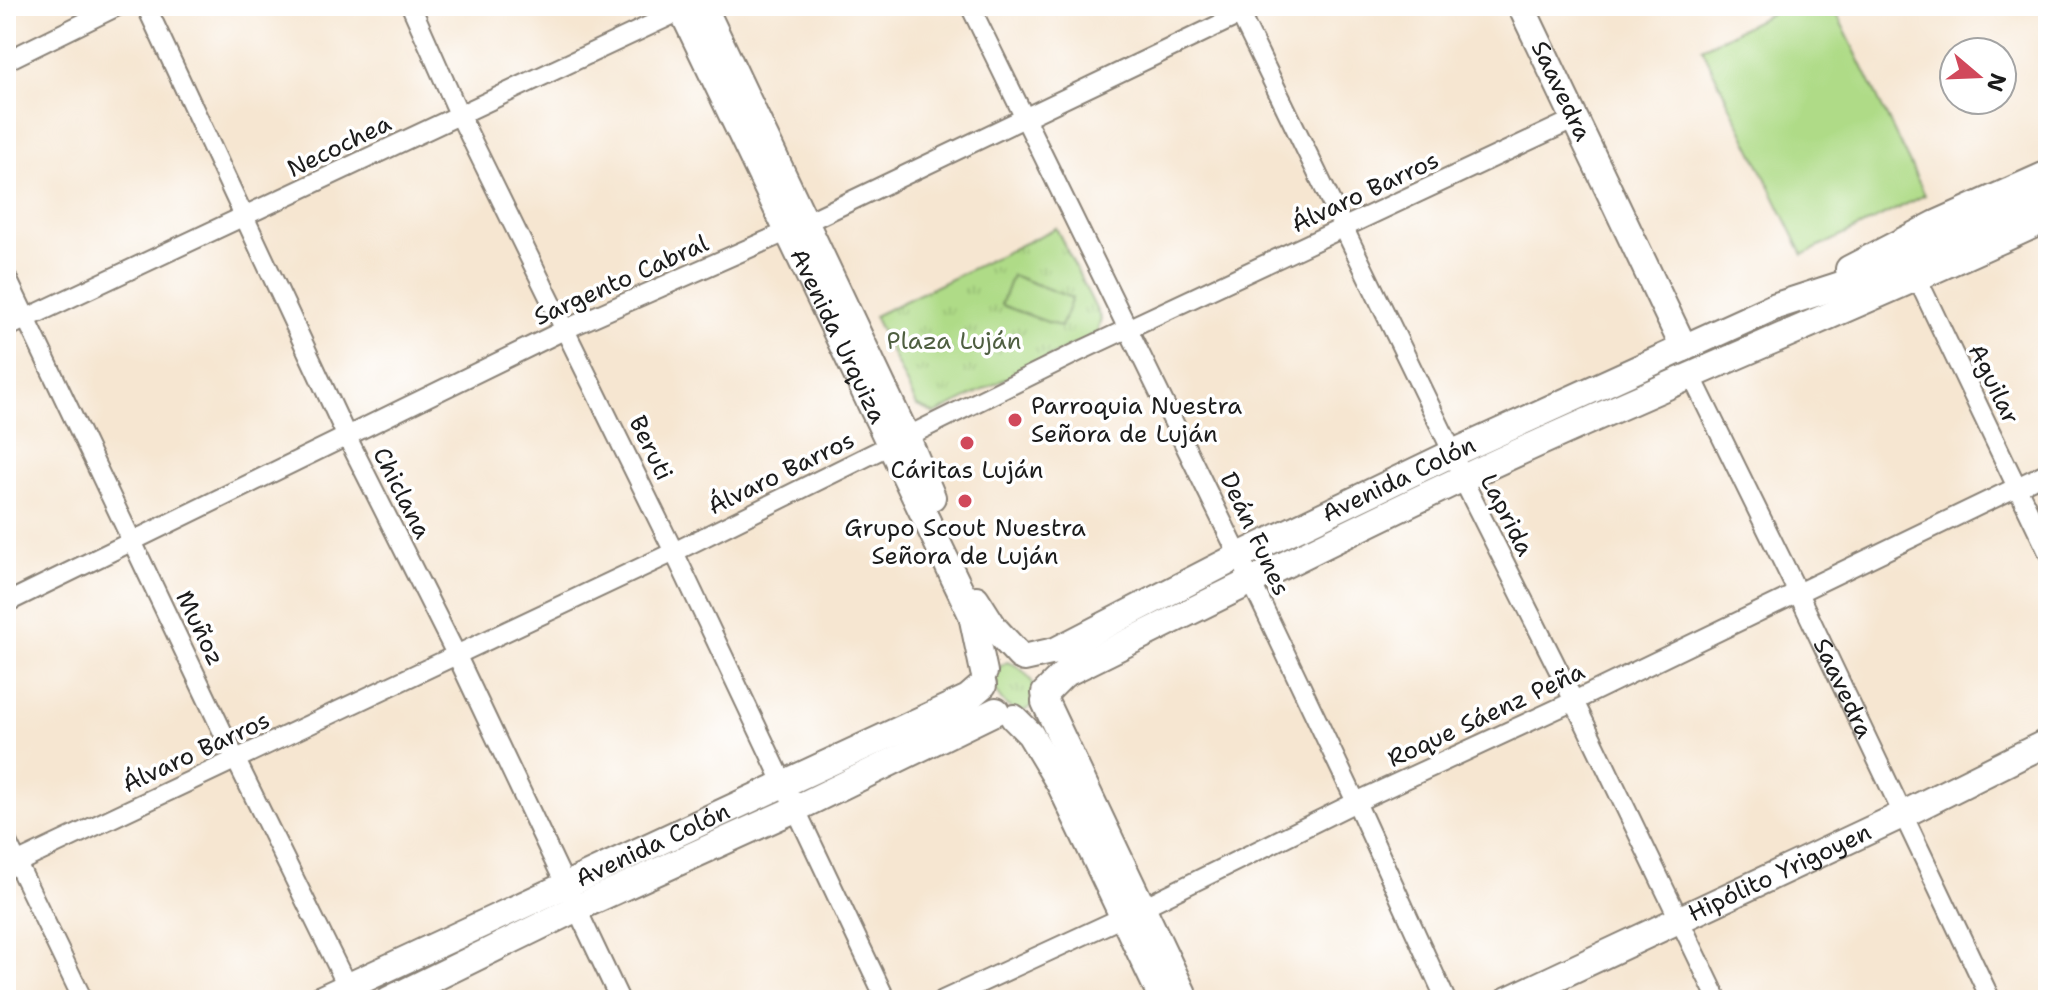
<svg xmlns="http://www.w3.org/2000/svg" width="2054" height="1006" font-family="'Shantell Sans',sans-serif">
	<defs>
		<pattern id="grass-tufts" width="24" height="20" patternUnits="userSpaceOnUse" patternTransform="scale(2)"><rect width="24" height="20" fill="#afdb87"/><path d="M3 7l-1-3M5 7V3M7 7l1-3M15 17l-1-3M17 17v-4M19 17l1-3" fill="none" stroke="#96bb74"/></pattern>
	</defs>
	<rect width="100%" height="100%" fill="#fff"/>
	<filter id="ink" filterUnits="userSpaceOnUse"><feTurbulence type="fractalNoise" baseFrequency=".0125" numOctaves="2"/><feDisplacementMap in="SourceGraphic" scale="16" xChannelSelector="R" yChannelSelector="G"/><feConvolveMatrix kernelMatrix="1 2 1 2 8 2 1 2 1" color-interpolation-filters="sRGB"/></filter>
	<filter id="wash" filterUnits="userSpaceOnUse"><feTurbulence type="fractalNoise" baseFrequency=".006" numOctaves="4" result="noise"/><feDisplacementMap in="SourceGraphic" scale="32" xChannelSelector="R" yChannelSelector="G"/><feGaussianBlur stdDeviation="1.8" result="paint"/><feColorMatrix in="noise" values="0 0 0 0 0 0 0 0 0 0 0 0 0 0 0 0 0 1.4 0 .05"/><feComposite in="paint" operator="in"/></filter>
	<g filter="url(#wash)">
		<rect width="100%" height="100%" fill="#f6e6d1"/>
		<!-- grass -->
		<g fill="url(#grass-tufts)" stroke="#667c52" stroke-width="2">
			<path d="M1056,228l45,91 -4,14 -162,81 -18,-8 -43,-90z"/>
			<path d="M1007,662c14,3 34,23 28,40 -3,6 -11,9 -16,11 -20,-10 -27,-21 -24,-43z"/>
		</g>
		<!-- pitch -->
		<g fill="#afdb87" stroke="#667c52" stroke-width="2">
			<path d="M1786,6h47l92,189 -122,60 -101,-207z"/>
			<path d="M1012,275l60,23 -11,29 -60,-22z"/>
		</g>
	</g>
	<g filter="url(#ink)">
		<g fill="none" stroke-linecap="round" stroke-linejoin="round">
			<!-- lane casing -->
			<g stroke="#898176" stroke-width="13">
				<path id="lane" d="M2046,6l2,6"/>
			</g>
			<!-- street casing -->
			<g stroke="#898176" stroke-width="22">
				<g id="street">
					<path d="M146,6l201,431 109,217 164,346"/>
					<path d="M411,6l48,108 215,438 212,448"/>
					<path d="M970,6l269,550 117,246 90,198"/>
					<path d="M1236,6l217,447 9,25 112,223 144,299"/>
					<path d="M6,61l112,-55"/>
					<path d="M6,276l230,484 118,240"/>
					<path d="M1918,280l130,272"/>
					<path d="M6,328l685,-322"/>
					<path id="s1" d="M1692,377l106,216 193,407"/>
					<path d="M6,603l560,-274 220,-97 472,-226"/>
					<path d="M6,840l77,160"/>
					<path d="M6,868l668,-316 404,-200 497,-233"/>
					<path d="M943,1000l180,-83 233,-115 218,-101 474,-229"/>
				</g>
			</g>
			<!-- secondary casing -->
			<g stroke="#898176" stroke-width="30">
				<g id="secondary">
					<path id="s2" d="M680,6l292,609 12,57"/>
					<path d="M703,6l204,432 25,59"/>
					<path id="s3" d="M1521,6l163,342"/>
					<path d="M1849,269l87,-45 112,-50"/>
					<path d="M1890,272l158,-77"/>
					<path d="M976,599l19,30 25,27"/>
					<path id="s4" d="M1024,658l31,-7 184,-95 214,-103 323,-147 126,-41"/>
					<path d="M1045,693l19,-19c132,-65 264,-132 397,-195 194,-92 393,-170 587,-261"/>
					<path d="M1045,702l141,298"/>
					<path d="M1014,718l16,16 30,50 103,216"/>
					<path id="s5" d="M319,1000l649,-302 15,-13"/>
					<path d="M389,1000l188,-92 218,-99 201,-98"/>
					<path id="s6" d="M1508,1000l394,-185 146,-73"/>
				</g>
			</g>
			<!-- lane -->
			<use href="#lane" stroke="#fff" stroke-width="9"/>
			<!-- street -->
			<use href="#street" stroke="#fff" stroke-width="18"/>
			<!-- secondary -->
			<use href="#secondary" stroke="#fff" stroke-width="26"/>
		</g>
	</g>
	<!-- markers -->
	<g fill="#d1495b" stroke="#fff" stroke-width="3">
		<circle cx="1015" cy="420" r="8"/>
		<circle cx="967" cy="443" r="8"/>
		<circle cx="965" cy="501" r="8"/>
	</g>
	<g text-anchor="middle" stroke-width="7" stroke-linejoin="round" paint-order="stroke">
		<!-- street labels -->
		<g font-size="24" fill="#1c1c1c" stroke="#fff">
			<text dy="8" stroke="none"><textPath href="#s3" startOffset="94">Saavedra</textPath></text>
			<text transform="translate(339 146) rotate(-26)" y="8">Necochea</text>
			<text transform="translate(1365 192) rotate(-25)" y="8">Álvaro Barros</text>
			<text transform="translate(621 280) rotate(-24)" y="8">Sargento Cabral</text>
			<text dy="8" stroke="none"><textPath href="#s2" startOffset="366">Avenida Urquiza</textPath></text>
			<text transform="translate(1994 384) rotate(64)" y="8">Aguilar</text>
			<text transform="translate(651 448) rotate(64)" y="8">Beruti</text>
			<text transform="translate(781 473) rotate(-26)" y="8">Álvaro Barros</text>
			<text dy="8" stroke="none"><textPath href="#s4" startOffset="416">Avenida Colón</textPath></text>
			<text transform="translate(402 493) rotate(63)" y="8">Chiclana</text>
			<text transform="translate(1507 515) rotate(63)" y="8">Laprida</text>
			<text transform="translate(1255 534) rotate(65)" y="8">Deán Funes</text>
			<text transform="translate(200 628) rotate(64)" y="8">Muñoz</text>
			<text dy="8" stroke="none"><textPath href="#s1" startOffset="346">Saavedra</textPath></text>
			<text transform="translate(1486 715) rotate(-25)" y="8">Roque Sáenz Peña</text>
			<text transform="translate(196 752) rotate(-25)" y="8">Álvaro Barros</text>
			<text dy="8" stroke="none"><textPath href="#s5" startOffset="368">Avenida Colón</textPath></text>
			<text dy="8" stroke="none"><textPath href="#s6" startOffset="300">Hipólito Yrigoyen</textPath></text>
		</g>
		<!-- park labels -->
		<g font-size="24" fill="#4f5f41" stroke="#fff">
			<text x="954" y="349">Plaza Luján</text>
		</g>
		<!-- poi labels -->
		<g font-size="24" fill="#1c1c1c" stroke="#fff">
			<text x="1031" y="414" text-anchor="start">Parroquia Nuestra<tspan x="1031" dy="28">Señora de Luján</tspan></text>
			<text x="967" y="478">Cáritas Luján</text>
			<text x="965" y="536">Grupo Scout Nuestra<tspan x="965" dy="28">Señora de Luján</tspan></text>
		</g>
	</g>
	<!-- margin -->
	<rect width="2054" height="1006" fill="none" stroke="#fff" stroke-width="32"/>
	<!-- north arrow -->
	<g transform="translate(1978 76) rotate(109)"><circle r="38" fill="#ffffff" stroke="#a4a4a4" stroke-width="2"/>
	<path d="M0-6L14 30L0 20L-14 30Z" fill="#d1495b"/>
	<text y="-12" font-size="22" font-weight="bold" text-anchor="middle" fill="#1c1c1c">N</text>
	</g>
</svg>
